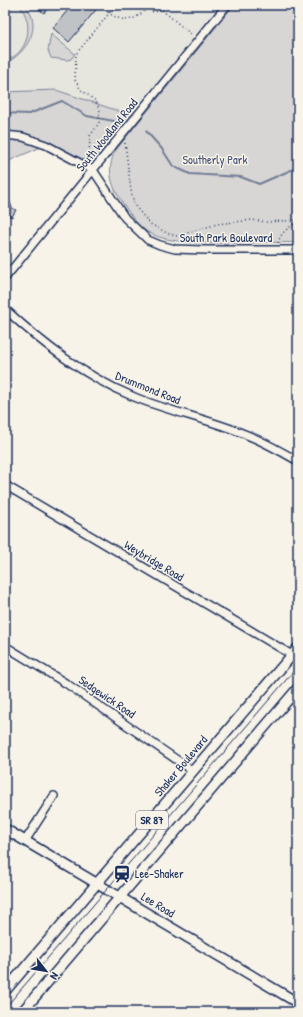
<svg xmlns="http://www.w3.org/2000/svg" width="303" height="1017" font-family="'Patrick Hand',sans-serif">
	<rect width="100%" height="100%" fill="#f7f3e8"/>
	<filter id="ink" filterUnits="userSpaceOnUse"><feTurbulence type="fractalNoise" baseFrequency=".025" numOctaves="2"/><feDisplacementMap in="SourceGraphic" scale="8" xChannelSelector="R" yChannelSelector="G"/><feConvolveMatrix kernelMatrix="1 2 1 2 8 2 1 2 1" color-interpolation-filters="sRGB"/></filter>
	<g filter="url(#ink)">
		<!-- built -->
		<path fill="#e6e5de" d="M5,5h215l-124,152 -91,-27z"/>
		<!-- green -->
		<g fill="#d7d6d4" stroke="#798299">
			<path d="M19,5h6c19,22 1,48 -20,59v-3c24,-8 30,-37 14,-56z"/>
			<path d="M234,5h64v238c-37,-3 -123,8 -152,-12 -10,-7 -19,-21 -25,-31 -11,-16 -14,-32 -6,-49z"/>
			<path d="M51,34l24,20 -4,5 -4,1 -16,-2 -3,-8z"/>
			<path d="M56,90l80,27 -43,53 -47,-25 -33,14 -8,6v-73z"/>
		</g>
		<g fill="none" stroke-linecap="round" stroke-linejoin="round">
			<!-- stream -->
			<g stroke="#727c95" stroke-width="2">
				<path d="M5,113l24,1 33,-13 25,15 32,6"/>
				<path d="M146,131l16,18 11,17 17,8 51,3 18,7 39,-17"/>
			</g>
		</g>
		<!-- building -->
		<g fill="#c0c3c5" stroke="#1b2f5e">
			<path d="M34,5h16l-6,8z"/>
			<path d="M72,5h28l-31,37 -16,-14z"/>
			<path d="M6,190l6,18 4,2 -4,7 -7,-3z"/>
		</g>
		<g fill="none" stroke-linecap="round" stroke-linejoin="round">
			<!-- minor casing -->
			<g stroke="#1b2f5e" stroke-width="10">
				<g id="minor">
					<path d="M5,135l18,2 23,8 47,25 32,48 23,22 12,5 15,4 29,1h94"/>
					<path d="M5,278l222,-273"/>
					<path d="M5,309c38,35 79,67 127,87 37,16 78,23 115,39 18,7 35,17 51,26"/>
					<path d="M5,485l287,170"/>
					<path d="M5,646l62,38 126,87"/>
					<path d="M25,841l29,-45"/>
				</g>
			</g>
			<!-- major casing -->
			<g stroke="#1b2f5e" stroke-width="12">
				<g id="major">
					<path d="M5,829l293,174"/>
					<path d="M5,991l293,-343"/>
					<path d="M22,1012l276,-324"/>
				</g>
			</g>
			<!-- path -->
			<g stroke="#1b2f5e" stroke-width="1.5" stroke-dasharray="1 3" stroke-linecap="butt">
				<path d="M98,5c21,17 33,22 52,0"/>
				<path d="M142,5l11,7 6,-1 4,-6"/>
				<path d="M156,5l36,30"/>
				<path d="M125,143l6,48 4,15 15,18 17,9 10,3 40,-12 35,-4 14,2 32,-2"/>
				<path d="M89,156l1,-20 9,-13 1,-12 -4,-10 -15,-11 -6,-10 1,-26 40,-49"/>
				<path d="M278,243c2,-10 11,-16 20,-21"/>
			</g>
			<!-- minor -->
			<use href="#minor" stroke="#f7f3e8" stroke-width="7"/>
			<!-- major -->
			<use href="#major" stroke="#f7f3e8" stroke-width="9"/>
			<!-- tram -->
			<path stroke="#1b2f5e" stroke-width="1" d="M5,1008l293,-342"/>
		</g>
	</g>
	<!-- icons -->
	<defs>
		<g id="station-bare" transform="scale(1.38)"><path d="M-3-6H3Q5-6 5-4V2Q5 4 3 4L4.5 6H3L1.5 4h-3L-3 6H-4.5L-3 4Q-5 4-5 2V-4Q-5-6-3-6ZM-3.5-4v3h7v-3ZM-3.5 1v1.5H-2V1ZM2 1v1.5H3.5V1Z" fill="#1b2f5e" stroke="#f7f3e8" stroke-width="2.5" paint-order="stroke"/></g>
	</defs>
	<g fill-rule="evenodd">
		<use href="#station-bare" x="122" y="874"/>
	</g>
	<g text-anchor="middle" stroke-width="3" stroke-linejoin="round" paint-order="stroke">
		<!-- shield labels -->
		<rect fill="#f7f3e8" stroke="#5d6a87" stroke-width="1" x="136" y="811" width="32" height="18" rx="3"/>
		<g font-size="11" font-weight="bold" fill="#1b2f5e">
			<text x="152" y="824">SR 87</text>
		</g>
		<!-- street labels -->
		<g font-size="12" fill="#1b2f5e" stroke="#f7f3e8">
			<text transform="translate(107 135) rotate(-51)" y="4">South Woodland Road</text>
			<text x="226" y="242">South Park Boulevard</text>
			<text transform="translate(148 388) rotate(22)" y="4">Drummond Road</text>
			<text transform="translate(154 561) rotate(31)" y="4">Weybridge Road</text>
			<text transform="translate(107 697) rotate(34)" y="4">Sedgewick Road</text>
			<text transform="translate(181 766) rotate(-50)" y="4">Shaker Boulevard</text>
			<text transform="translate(158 905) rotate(31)" y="4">Lee Road</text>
		</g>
		<!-- park labels -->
		<g font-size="12" fill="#415076" stroke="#f7f3e8">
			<text x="215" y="164">Southerly Park</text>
		</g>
		<!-- poi labels -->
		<g font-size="12" fill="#1b2f5e" stroke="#f7f3e8" text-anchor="start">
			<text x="135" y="878">Lee–Shaker</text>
		</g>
	</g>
	<!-- margin -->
	<rect width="303" height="1017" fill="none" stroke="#f7f3e8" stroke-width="20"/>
	<rect x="10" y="10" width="283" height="997" fill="none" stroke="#1b2f5e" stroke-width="1.5" filter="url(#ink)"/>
	<!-- north arrow -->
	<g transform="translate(46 971) rotate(121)" stroke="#f7f3e8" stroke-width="3" paint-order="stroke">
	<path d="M0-3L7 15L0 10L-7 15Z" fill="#1b2f5e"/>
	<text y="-6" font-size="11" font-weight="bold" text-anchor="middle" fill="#1b2f5e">N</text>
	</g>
</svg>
